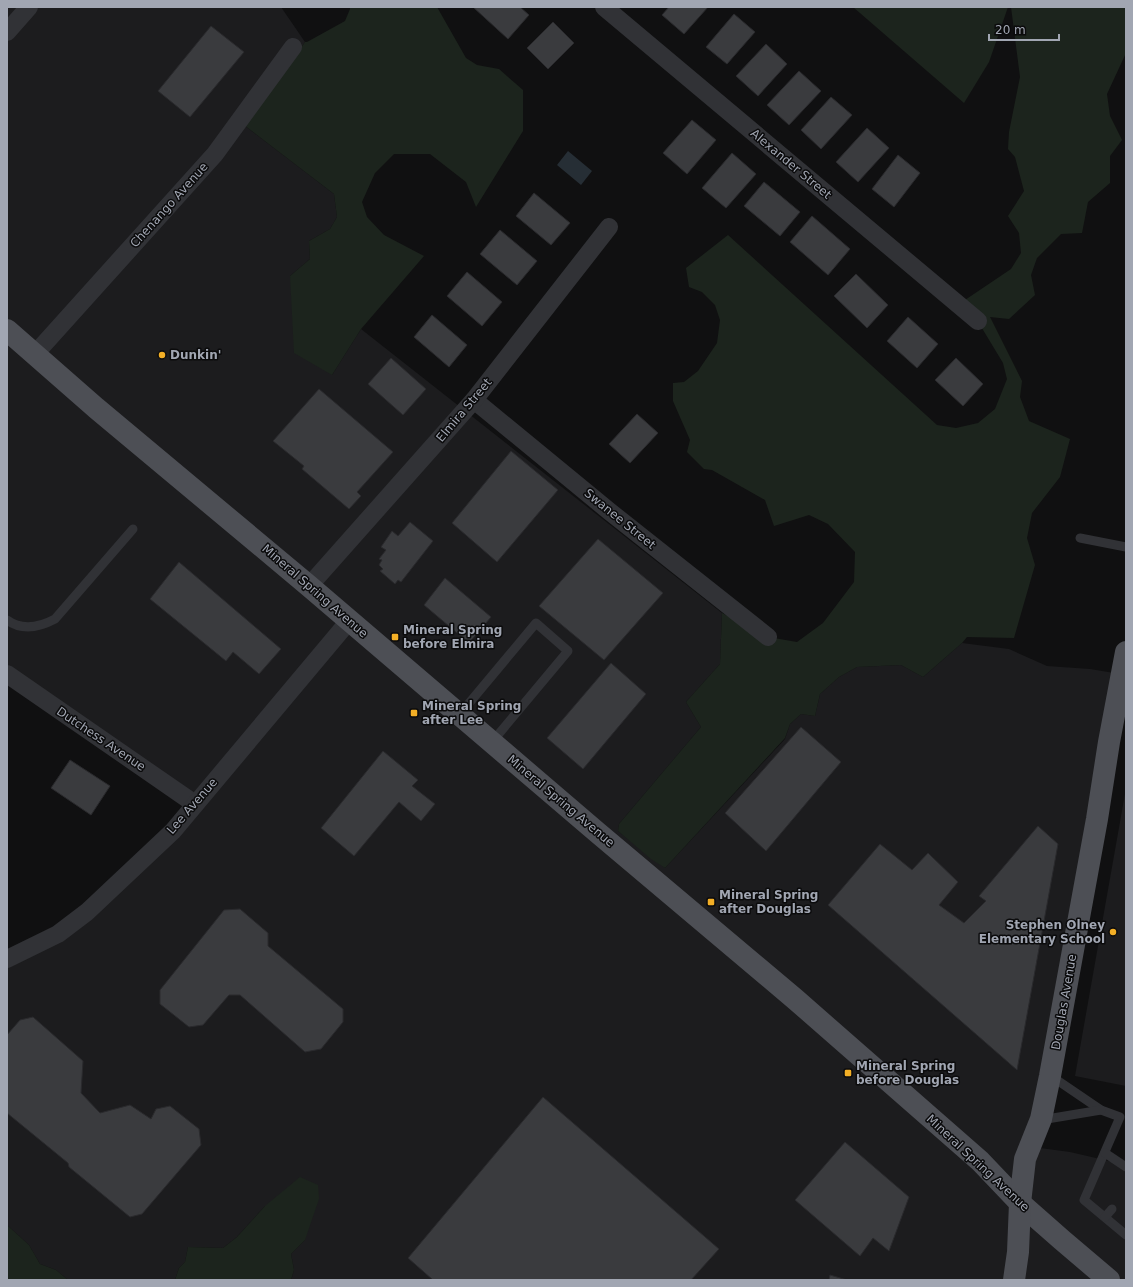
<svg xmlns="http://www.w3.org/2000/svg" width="1133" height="1287" font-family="'DejaVu Sans',sans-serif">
	<rect width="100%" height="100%" fill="#101011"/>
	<!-- built -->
	<g fill="#1c1c1e">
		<path d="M7,7h274l24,35 -10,15 -51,68 90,69 3,23 -7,12 -21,12 1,18 -20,17 42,99 29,-46 361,284 -2,51 -34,38 15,25 -82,97 -1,7 47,37 120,-129 5,-15 11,-10 14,2 5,-22 19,-17 18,-10 44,-2 22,12 39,-34 47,6 38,17 43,3 36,6 -86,473 30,4 56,13v115h-835l3,-10 -3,-16 14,-14 -40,-34 -28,31 -14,11 -35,-1 -3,15 -6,6 -4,12h-107l-12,-10 -16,-6 -11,-19 -22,-20v-261l12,-7 174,-144 -186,-147z"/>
		<path d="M1126,788v298l-51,-10z"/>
	</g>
	<!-- green -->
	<g fill="#1c241d">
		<path d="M350,7h87l29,51 11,7 22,4 24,21v41l-47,76 -10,-25 -36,-28h-36l-19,19 -13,29 5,15 17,18 40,21 -63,73 -29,46 -38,-22 -4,-77 20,-17 -1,-18 21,-12 7,-12 -3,-23 -90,-69 51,-68 10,-15h2l38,-21 5,-12z"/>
		<path d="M853,7h155l-19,55 -25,41z"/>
		<path d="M1011,7h115v46l-19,41 3,22 12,24 -12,16v27l-22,19 -6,31 -21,1 -24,24 -6,17 4,20 -26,24 -19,-2 32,64 -2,16 9,24 41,18 -10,38 -28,36 -5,25 8,27 -21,73 -47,-1 -5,6 -39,34 -22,-12 -44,2 -18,10 -19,17 -5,22 -14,-2 -11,10 -5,14 -120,130 -14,-9 -33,-28 1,-7 82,-97 -15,-25 34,-38 2,-51 46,24 29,5 26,-19 31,-41 1,-30 -27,-28 -19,-9 -35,11 -9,-26 -53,-30 -8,-1 -17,-17 3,-12 -17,-39v-18l11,-1 14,-11 19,-28 3,-23 -5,-15 -13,-13 -13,-5 -3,-19 42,-33 209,190 19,3 22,-5 17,-14 12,-30 -4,-16 -38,-63 46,-31 10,-16 -2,-20 -11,-17 16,-25 -9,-34 -7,-8 1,-17 11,-55z"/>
		<path d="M300,1177l18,8 1,14 -14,41 -14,14 3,16 -3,10h-116l4,-12 6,-6 3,-15 35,1 14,-11 28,-31z"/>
		<path d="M7,1225l22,20 11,19 16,6 12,10h-61z"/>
	</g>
	<!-- water -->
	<path fill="#262e35" d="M568,151l24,20 -11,14 -24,-20z"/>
	<!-- building -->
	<g fill="#3a3b3e" stroke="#2a2a2d">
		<path d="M473,7h47l9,8 -21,24z"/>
		<path d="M669,7h39l-24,27 -22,-19z"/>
		<path d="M734,14l21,18 -28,32 -21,-17z"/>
		<path d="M553,22l21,21 -26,26 -21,-21z"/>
		<path d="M211,26l33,26 -54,65 -32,-26z"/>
		<path d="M766,44l21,20 -29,32 -22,-20z"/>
		<path d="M799,71l22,20 -32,34 -22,-20z"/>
		<path d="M831,97l21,18 -31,34 -20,-19z"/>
		<path d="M692,120l24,20 -29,34 -24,-21z"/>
		<path d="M867,128l22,20 -31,34 -22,-20z"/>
		<path d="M732,153l24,21 -30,34 -24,-20z"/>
		<path d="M898,155l22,18 -26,34 -22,-18z"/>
		<path d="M764,182l36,30 -20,24 -36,-30z"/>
		<path d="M534,193l36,30 -19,22 -35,-29z"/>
		<path d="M812,216l38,33 -22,26 -38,-33z"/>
		<path d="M500,230l37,31 -20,24 -37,-31z"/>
		<path d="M467,272l35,30 -20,24 -35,-30z"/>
		<path d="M856,274l32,31 -21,23 -33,-32z"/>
		<path d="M432,315l35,30 -18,22 -35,-30z"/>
		<path d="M908,317l30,27 -21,24 -30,-27z"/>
		<path d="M391,358l35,31 -23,26 -35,-31z"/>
		<path d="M956,358l27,26 -20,22 -28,-26z"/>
		<path d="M319,389l74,63 -36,40 4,4 -12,13 -47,-40 2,-3 -31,-25z"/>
		<path d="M637,414l21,19 -28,30 -21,-19z"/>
		<path d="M511,451l47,39 -61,72 -45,-39z"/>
		<path d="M410,522l23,19 -32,41 -3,-2 -3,4 -15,-13 3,-2 -4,-4 3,-5 -3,-1 7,-9 -5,-3 11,-16 6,5z"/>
		<path d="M598,539l65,54 -59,67 -65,-54z"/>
		<path d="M179,562l102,87 -22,25 -26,-22 -7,9 -76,-62z"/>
		<path d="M445,578l46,39 -22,26 -45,-38z"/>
		<path d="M611,663l35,31 -63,75 -36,-31z"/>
		<path d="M801,727l40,35 -75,89 -41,-38z"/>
		<path d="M383,751l35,29 -6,6 23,18 -14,17 -22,-19 -45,54 -33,-28z"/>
		<path d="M70,760l40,26 -19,29 -40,-27z"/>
		<path d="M1038,826l20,18 -41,226 -189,-165 52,-61 32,26 16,-17 30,29 -19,23 25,18 22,-22 -7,-5z"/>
		<path d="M240,909l28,24v13l75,63v13l-22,27 -16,3 -65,-57h-11l-26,30 -14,2 -29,-23v-14l64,-80z"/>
		<path d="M33,1017l50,44 -2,32 19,20 30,-8 21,14 5,-10 14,-3 29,23 2,16 -59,69 -12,3 -61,-50 -1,-4 -61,-50v-78l13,-15z"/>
		<path d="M543,1097l176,152 -28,31h-258l-25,-22z"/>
		<path d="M845,1142l64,55 -20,54 -16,-13 -13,18 -65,-56z"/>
		<path d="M830,1275l17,5h-18z"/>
	</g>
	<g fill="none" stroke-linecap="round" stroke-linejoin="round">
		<!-- lane -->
		<g stroke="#313236" stroke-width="9">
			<path d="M1080,538l46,9"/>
			<path d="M7,620c15,11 33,7 48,-1l78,-90"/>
			<path d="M460,714l76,-91 32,28 -76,91"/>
			<path d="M1051,1076l50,34 19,7 -36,83 42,35"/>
			<path d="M1041,1120l60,-10"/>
			<path d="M1105,1153l21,14"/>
			<path d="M1105,1217l7,-8"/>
		</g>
		<!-- street -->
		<g stroke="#313236" stroke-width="18">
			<path d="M604,7l374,314"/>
			<path d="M7,32l22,-25"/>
			<path d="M35,354l180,-200 78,-107"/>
			<path d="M474,400l135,111 159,126"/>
			<path d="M309,586l165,-186 135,-173"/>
			<path d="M7,674l188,130"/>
			<path d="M7,959l51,-25 29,-22 86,-81 176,-210"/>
		</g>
		<!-- primary -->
		<g stroke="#4d4f55" stroke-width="22">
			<path d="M7,330l89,78 213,178 289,247 197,166 185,162 40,42 42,37 47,40"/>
			<path d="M1014,1280l4,-28 2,-49 5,-44 16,-40 9,-43 47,-257 12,-77 17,-90"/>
		</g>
	</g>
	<!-- markers -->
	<g fill="#f3af26" stroke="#0b0b0c" stroke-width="1.5">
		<circle cx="162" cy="355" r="4"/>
		<rect x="391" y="633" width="8" height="8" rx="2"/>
		<rect x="410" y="709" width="8" height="8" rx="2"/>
		<rect x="707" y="898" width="8" height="8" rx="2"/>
		<circle cx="1113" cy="932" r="4"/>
		<rect x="844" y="1069" width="8" height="8" rx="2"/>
	</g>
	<g text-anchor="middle" stroke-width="3" stroke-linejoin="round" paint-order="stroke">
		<!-- street labels -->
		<g font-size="12" fill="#a1a6b2" stroke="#0b0b0c">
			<text transform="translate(791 164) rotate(40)" y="4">Alexander Street</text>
			<text transform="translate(169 205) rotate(-48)" y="4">Chenango Avenue</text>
			<text transform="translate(464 410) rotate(-50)" y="4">Elmira Street</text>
			<text transform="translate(620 519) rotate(39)" y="4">Swanee Street</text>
			<text transform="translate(315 591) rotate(41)" y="4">Mineral Spring Avenue</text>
			<text transform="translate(101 739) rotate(34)" y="4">Dutchess Avenue</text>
			<text transform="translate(561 801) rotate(40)" y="4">Mineral Spring Avenue</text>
			<text transform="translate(192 806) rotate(-49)" y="4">Lee Avenue</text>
			<text transform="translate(1064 1002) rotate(-80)" y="4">Douglas Avenue</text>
			<text transform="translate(978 1163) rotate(43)" y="4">Mineral Spring Avenue</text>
		</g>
		<!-- poi labels -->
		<g font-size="12" font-weight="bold" fill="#a1a6b2" stroke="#0b0b0c" text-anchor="start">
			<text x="170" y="359">Dunkin'</text>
			<text x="403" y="634">Mineral Spring<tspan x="403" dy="14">before Elmira</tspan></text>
			<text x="422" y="710">Mineral Spring<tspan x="422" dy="14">after Lee</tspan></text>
			<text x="719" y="899">Mineral Spring<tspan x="719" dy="14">after Douglas</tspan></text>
			<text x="1105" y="929" text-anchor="end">Stephen Olney<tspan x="1105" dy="14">Elementary School</tspan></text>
			<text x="856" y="1070">Mineral Spring<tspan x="856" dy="14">before Douglas</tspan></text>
		</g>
	</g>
	<!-- border -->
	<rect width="1133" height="1287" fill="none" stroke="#a1a6b2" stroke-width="16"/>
	<!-- scale -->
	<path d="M989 34v6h70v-6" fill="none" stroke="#a1a6b2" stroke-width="2"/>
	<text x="995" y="34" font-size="12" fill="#a1a6b2" stroke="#0b0b0c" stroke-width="3" paint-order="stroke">20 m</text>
</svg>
